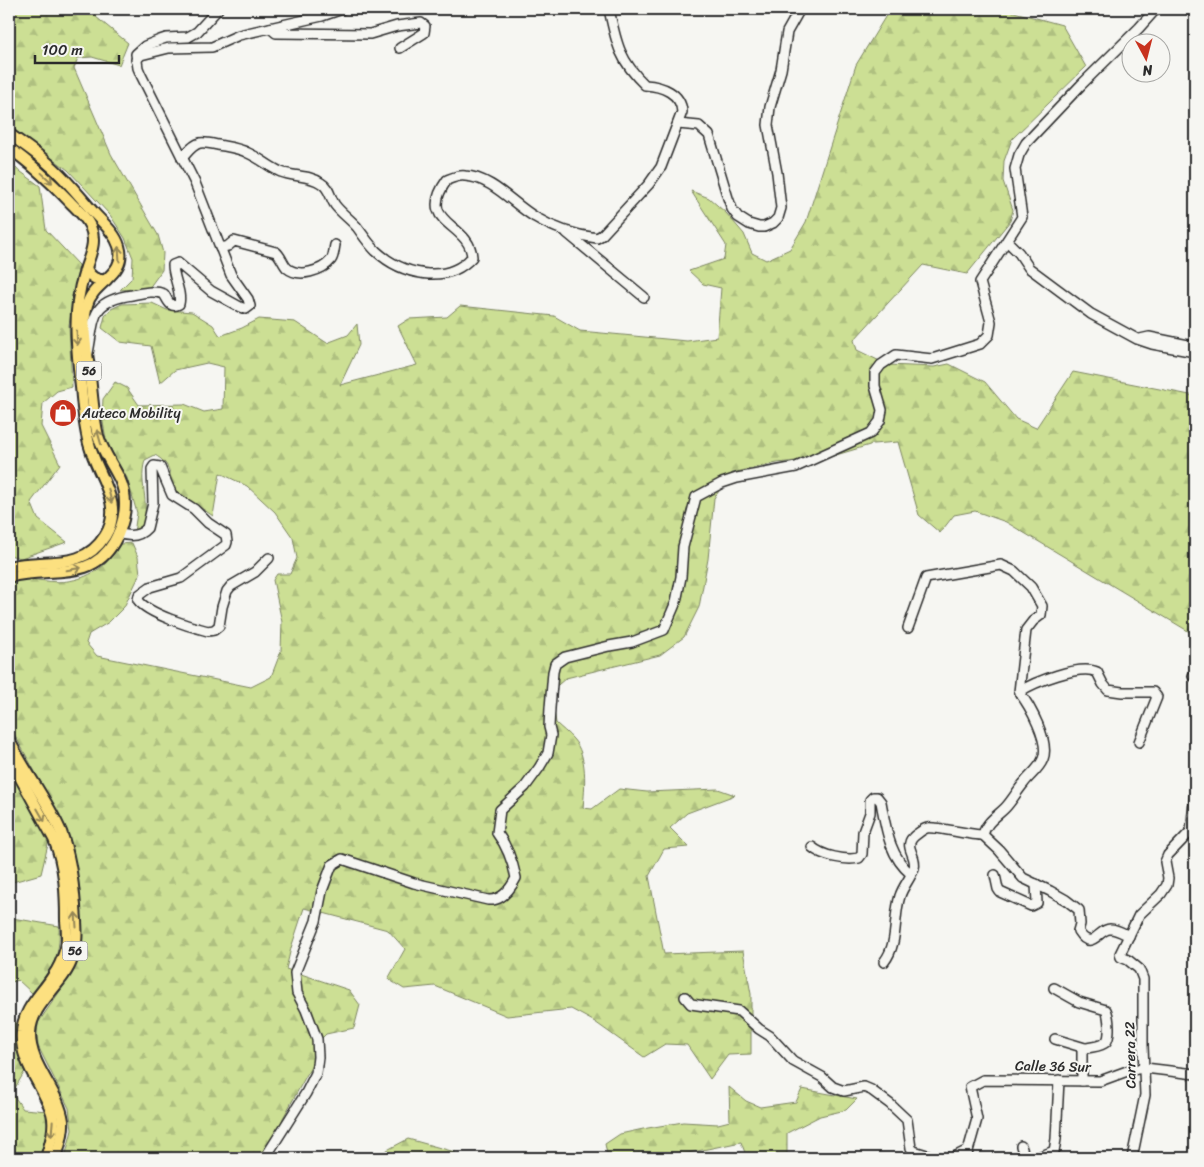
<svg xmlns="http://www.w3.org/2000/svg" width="1204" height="1167" font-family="Sriracha,sans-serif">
	<defs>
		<pattern id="forest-firs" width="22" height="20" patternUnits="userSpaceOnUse" patternTransform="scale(1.25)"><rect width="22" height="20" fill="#ccdf94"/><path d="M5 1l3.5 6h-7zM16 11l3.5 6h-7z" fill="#afc080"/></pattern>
	</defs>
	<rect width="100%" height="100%" fill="#f6f6f2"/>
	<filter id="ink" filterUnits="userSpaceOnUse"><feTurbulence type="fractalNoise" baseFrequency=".02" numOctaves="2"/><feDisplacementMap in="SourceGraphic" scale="10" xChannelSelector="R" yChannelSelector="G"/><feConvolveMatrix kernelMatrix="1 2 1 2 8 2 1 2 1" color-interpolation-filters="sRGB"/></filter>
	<g filter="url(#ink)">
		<!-- forest -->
		<g fill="url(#forest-firs)" stroke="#7c8560">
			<path d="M9,9h95l-8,8 32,26 -9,22 -27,-8 -14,1 -4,10 37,86 47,81 5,18 -1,17 -13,18 -29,2 12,-12 1,-20 -8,-20 -15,-23 -42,-45 -59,-44z"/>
			<path d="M890,9h113l59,16 24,42 -74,72 -8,22 -1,20 10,29 -3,11 -43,53 -44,-9 -69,75 3,10 31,15 46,2 15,-3 36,18 31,37 20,9 37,-56 122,24v237l-7,-2 -182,-109 -31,-11 -21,4 -14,18 -21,-18 -21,-73 -25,2 -47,14 -49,5 -45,10 -18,25 -6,61 -9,48 -15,30 -24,18 -94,23 -15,13 5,32c5,5 12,10 17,16 15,16 12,48 10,69l9,1 27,-20 28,3 71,-3 17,6 -48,18 -17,15 19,19 -25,2 -15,27 15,78 79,-3 8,43v60l-23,1 -18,24 -23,-34 -22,-1 -21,13 -49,-35 -24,-13 -64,7 -72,-30 -31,3 -16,-10 17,-30 -17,-19 -84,-22 -13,40 -5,21 63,21 11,15 -6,23 -28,6 -9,9 -5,22 -29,53 -13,37 4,3h-209l7,-28 -3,-22 -31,-62 -1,-12 1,-11 35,-51 8,-21 1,-24 -5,-52 -4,-25 -7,-22 -54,-98 -3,-13v-135c13,-5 25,-2 38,-1 21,3 43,-3 59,-18 5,-5 9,-13 14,-19l12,-1 6,14 2,17 -16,33 -15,15 -20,12 -3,9 11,13 154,31 20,-10 10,-26 1,-29 -9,-42 4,-6h13l7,-16 -4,-20 -18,-26 -28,-26 -27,-13 -7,43 -41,-28c-2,-17 -2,-24 -17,-33l-10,5c-1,4 -2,8 -2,12 -2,17 11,51 -9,61l3,-20 -10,-35 -12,-20 -9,-19 -4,-22 1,-18 12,-17 12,6 12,17 45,-1 20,8 19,-3 1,-42 -17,-4 -32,7 -15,13 -9,-37 -31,-4 -18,-14 3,-12 6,-7 11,-5 30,-1 15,7 25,2 21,13 7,11 22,-8 17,-9 36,3 32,21 21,-8 9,-11 2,21 -19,40 77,-20 -19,-39 11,-7 38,-2 13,-11 94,10 26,15 107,10 30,-4 4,-49 -18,-4 -14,-13 35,-12 2,-14 -35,-54 18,7 17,15 18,21 8,19 14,7 24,-11 16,-27 50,-157z"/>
			<path d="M9,163l31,23 6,44 33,35 -10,60 3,62 -15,4 -14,12 -2,23 19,38 -29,38 7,17 29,23 -46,16 -12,-3z"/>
			<path d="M9,761l40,79 -8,34 -32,9z"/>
			<path d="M9,913l3,5 47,8c2,34 -8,42 -27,67l-14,-13 -9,3z"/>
			<path d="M9,1015l8,10v16l8,30 -13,22 11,16 24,2c1,16 2,33 -6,47h-32z"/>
			<path d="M729,1087l17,14 14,6 36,-5 6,-13 55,10 -11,11 -26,6 -33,17v25h-40l-6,-16 -77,16h-56l-3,-14 15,-10 28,-6 35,-6 35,2 12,-3z"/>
			<path d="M408,1139l47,13 -3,6h-80z"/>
		</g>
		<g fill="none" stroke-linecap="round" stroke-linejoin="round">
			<!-- minor casing -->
			<g stroke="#2b2b2b" stroke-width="12">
				<g id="minor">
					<path d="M270,28l6,5 94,1 27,-8 24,-3 4,3 -1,7 -24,15"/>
					<path d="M136,60l5,-5 28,-7 43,-1 27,-12 83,-19 20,-7"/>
					<path d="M678,124l21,2 10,9 19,63 4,11 6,8 11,7 10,3h5l9,-4 5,-5 3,-10 -4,-35 -9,-48 2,-18 11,-37 6,-38 13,-23"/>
					<path d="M182,158c5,-5 10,-13 18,-15 5,-1 13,1 18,2 10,2 21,3 30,8 12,5 21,14 33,19 13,5 29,3 40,11 9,5 9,15 14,22 6,8 15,14 22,22 6,8 11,16 19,24 25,23 70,35 96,6 -2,-35 -57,-32 -25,-77 5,-2 12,-5 18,-4 27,1 49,29 70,41 18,11 40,18 62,21l5,-3 47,-51 12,-17 21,-55c-1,-19 -20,-26 -37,-27 -26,-25 -29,-43 -36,-76"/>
					<path d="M567,233l77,64"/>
					<path d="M1007,241l12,12 10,15 62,46 46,25 15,5 43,8"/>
					<path d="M220,248l8,-2 6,-5 42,11c5,4 7,12 11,16 12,10 35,3 44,-8 3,-4 3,-11 4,-15"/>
					<path d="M1140,339l9,-2 39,8"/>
					<path d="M88,353c7,-36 2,-52 44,-58 11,-2 22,-5 32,-1 4,6 6,15 15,10 3,-12 -6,-26 -6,-39l5,-2 33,28 29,16 6,2 4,-3 -2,-7 -17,-24 -36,-92 -54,-108 -3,-7 -2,-14 9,-8 15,-6 6,-2 22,-1 9,-5 21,-23"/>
					<path d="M118,533c11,4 21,4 29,-5l6,-25 -1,-34 2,-3 6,1 12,28 22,14 14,14 18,12 1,7 -1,3 -45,33 -31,9 -11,8 -1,5c10,14 53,27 70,31l6,-1 5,-4 3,-19 5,-16 4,-5 24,-14 14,-14"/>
					<path d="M908,628l18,-50 75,-13 13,6 17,16 11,19 -1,9 -8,6 -7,9 -7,62c11,14 31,50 24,67 -4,10 -13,16 -19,24 -7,8 -12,18 -19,25 -9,9 -19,14 -22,27l16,15 24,28 27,13 16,9 13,10 1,14 -2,7c14,22 20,-2 32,-2 7,0 13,4 19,7"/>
					<path d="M1193,676l2,1"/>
					<path d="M1019,692c15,-10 61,-28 78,-20l6,12 5,6 14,2h31l4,5 -18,45"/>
					<path d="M812,847c10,9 34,14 47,11l3,-4 1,-22 7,-19v-13l3,-3h4l4,5c5,26 8,54 30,72"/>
					<path d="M995,875l3,14 2,3 31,14 6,-3 -1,-19"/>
					<path d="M884,962c15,-19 9,-45 16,-66 3,-10 11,-18 14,-28 4,-14 -14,-22 3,-34 3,-2 6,-5 10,-6 8,-2 42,7 56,7"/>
					<path d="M1054,988l25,14 27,8c3,6 5,27 0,32 -6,6 -18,4 -24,8v31"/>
					<path d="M685,997l6,7 48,7 20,18 11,7 23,25 29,16 11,10 11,4 20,-4 7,3 19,14 17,16 4,28 3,3 16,5 18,2"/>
					<path d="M1055,1039l30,9"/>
					<path d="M1021,1146l4,12"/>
					<path d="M265,1158l41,-65 10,-20 2,-16 -1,-18 -11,-29 -9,-17 -2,-20 21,-52 6,-30 8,-21 2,-5 10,-6 72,24 74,17c13,1 22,-10 28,-22 -3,-15 -9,-32 -19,-45l3,-23 25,-23 14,-19 9,-15 3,-18 -2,-8 1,-19 3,-36 2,-8 10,-7 44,-11 23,-4 32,-12 12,-28 5,-25 2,-30 13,-50 26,-14 15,-5 59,-11 75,-34 9,-12 2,-11 -7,-24v-13l6,-8 15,-10 36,4 48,-15 9,-9 2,-13 -11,-40 42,-65 -7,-48 4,-14 7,-12 55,-58 58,-57 17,-19"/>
					<path d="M952,1158l16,-8"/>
					<path d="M966,1158l11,-39 -7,-32 13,-7 117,1 30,-11 15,-2 50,6"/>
					<path d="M1036,1158l18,-7"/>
					<path d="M1053,1158l3,-19 3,-59"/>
					<path d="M1132,1158l13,-63 -2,-49v-67l-4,-10 -11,-9 -7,-3 -1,-3 19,-39 22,-21 6,-9 1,-7 -3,-16 3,-7 23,-24 4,-37"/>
				</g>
			</g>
			<!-- major casing -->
			<g stroke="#2b2b2b" stroke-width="14">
				<g id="major">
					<path d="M9,134c14,10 29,20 42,32 16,14 29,31 43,47 9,10 21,20 25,33 9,29 -26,35 -32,59 -6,20 0,44 2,64 3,22 4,46 9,67 5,16 15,29 22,44 9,20 5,43 -6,62 -24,42 -67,23 -105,35"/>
					<path d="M9,148c23,16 43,35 62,55 7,7 15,14 19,23 8,18 -2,32 -6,48 -12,36 -7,76 -3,113 2,20 3,41 9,60 8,29 35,58 15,89 -23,37 -61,21 -96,31"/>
					<path d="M86,268c4,9 10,13 20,12"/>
					<path d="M9,740c15,31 38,59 52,92 9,24 12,49 14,74 1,18 4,36 -3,53 -9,27 -41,44 -42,74 -1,33 29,57 33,88 1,13 -4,25 -7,37"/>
					<path d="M9,757l45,82c11,27 12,54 12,82 1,9 2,18 0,27 -3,10 -7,20 -13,28 -11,18 -30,33 -31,56 -3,30 22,54 30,81 4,15 -2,31 -6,45"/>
				</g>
			</g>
			<!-- minor -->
			<use href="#minor" stroke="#f6f6f2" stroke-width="9"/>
			<!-- major -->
			<use href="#major" stroke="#fce080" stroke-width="10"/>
		</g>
		<!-- one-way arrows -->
		<defs><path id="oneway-shaft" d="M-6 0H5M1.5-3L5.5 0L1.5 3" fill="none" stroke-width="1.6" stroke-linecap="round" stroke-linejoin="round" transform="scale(1.25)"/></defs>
		<g stroke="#948656">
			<use href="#oneway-shaft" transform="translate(47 178) rotate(43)"/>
			<use href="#oneway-shaft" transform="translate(119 254) rotate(-94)"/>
			<use href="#oneway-shaft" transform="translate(77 338) rotate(87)"/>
			<use href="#oneway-shaft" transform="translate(99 437) rotate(-106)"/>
			<use href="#oneway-shaft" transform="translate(110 496) rotate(77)"/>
			<use href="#oneway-shaft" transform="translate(74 569) rotate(-10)"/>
			<use href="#oneway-shaft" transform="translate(41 815) rotate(60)"/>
			<use href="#oneway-shaft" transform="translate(76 920) rotate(-94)"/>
			<use href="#oneway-shaft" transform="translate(52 1129) rotate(95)"/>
		</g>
	</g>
	<!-- icons -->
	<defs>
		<g id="shop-disc" transform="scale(1.4375)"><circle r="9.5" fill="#c8321e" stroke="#f6f6f2"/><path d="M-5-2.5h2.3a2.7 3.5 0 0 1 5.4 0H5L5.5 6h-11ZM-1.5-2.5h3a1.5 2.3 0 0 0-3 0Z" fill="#fff"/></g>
	</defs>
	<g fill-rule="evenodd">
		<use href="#shop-disc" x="63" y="413"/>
	</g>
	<g text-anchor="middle" stroke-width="4" stroke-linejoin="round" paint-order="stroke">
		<!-- shield labels -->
		<g fill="#f6f6f2" stroke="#686867" stroke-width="1">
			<rect x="76.5" y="361.5" width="25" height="19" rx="4"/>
			<rect x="62.5" y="941.5" width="25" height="19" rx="4"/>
		</g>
		<g font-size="12" font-weight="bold" fill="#2b2b2b">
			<text x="89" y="375">56</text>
			<text x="75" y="955">56</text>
		</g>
		<!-- poi labels -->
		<g font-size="14" fill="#2b2b2b" stroke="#f6f6f2" text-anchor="start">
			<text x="82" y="418">Auteco Mobility</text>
		</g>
		<!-- street labels -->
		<g font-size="14" fill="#2b2b2b" stroke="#f6f6f2">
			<text transform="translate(1130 1055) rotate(-91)" y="5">Carrera 22</text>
			<text transform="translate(1053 1066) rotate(1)" y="5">Calle 36 Sur</text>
		</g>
	</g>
	<!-- margin -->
	<rect width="1204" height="1167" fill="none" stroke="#f6f6f2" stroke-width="30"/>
	<rect x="15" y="15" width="1174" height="1137" fill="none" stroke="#2b2b2b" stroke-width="2" filter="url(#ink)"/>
	<!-- north arrow -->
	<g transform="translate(1146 58) rotate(173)"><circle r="24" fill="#f6f6f2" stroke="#a5a5a2"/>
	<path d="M0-4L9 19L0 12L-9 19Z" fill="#c8321e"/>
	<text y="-8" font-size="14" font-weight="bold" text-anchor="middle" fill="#2b2b2b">N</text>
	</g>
	<!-- scale -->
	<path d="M35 55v8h84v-8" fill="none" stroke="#2b2b2b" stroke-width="2.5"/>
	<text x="42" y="55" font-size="15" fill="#2b2b2b" stroke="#f6f6f2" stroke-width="4" paint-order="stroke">100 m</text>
</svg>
